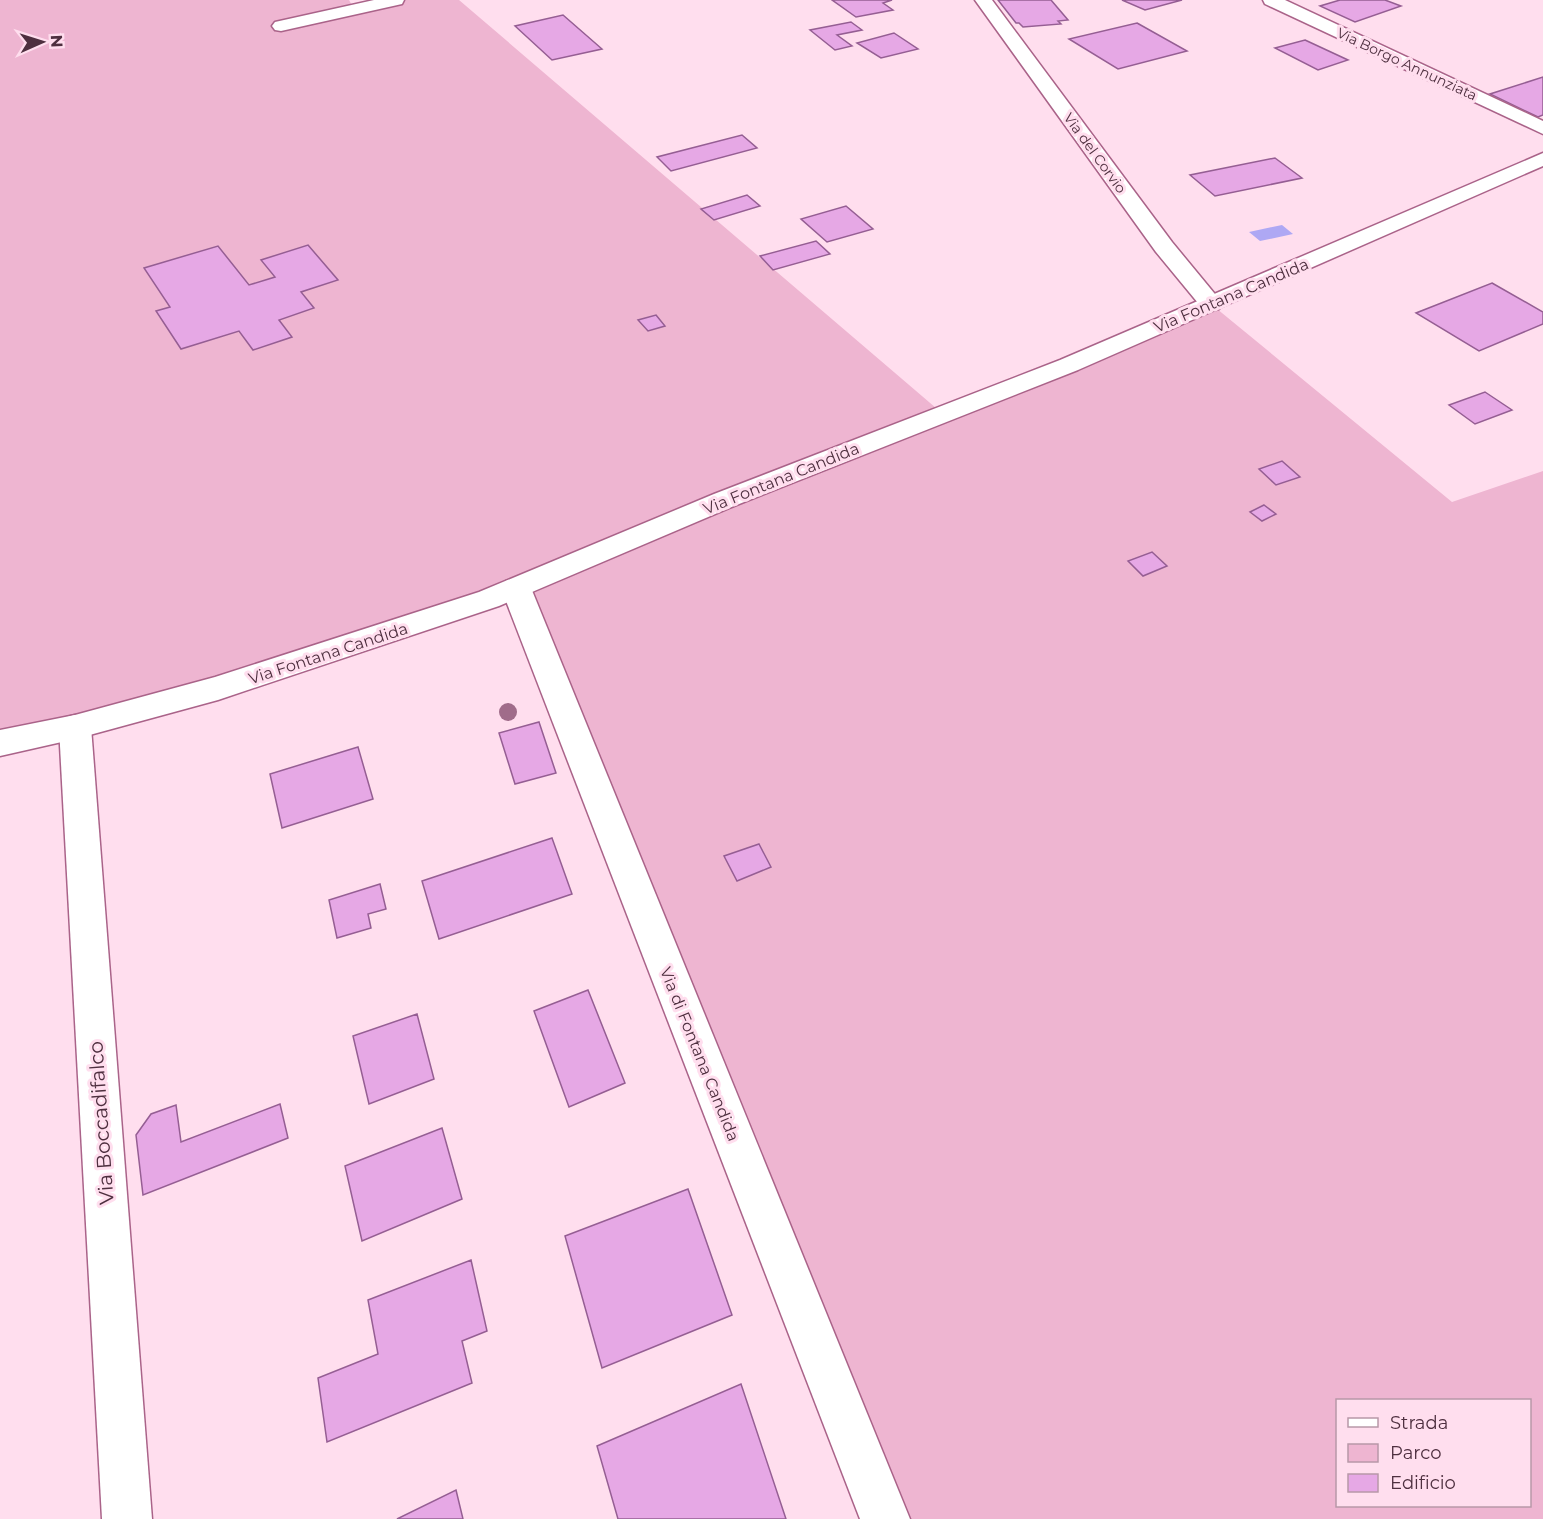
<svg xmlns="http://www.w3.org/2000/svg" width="1543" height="1519" font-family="Montserrat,sans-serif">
	<rect width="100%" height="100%" fill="#ffdeee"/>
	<!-- green -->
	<path fill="#eeb5d1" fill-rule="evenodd" d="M0,0h349l5,9 42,-9h63l484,414 268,-110 241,198 91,-31v1048h-658l-369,-930 -516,154zM1338,1400h192v106h-192z"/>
	<!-- water -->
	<path fill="#aea8f4" d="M1282,225l11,9 -33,7 -11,-9z"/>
	<!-- building -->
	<g fill="#e6a8e5" stroke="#955e93" stroke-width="1.5">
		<path d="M832,0h60l-9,3 10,7 -37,7z"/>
		<path d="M998,0h53l17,20 -10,1 3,3 -38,3 -4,-4h-3z"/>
		<path d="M1122,0h60l-37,10z"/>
		<path d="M1340,0h45l16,6 -46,16 -35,-16z"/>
		<path d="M563,15l39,34 -50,11 -37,-34z"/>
		<path d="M851,22l11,8 -25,5 15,11 -17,4 -25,-20z"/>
		<path d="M1137,23l50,28 -69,18 -49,-30z"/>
		<path d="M894,33l24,16 -37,9 -24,-15z"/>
		<path d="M1305,40l43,20 -30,10 -43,-22z"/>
		<path d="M1543,77v38l-5,2 -48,-23z"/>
		<path d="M742,135l15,13 -86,23 -14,-14z"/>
		<path d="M1275,158l27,20 -87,18 -25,-21z"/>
		<path d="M747,195l13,11 -46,14 -13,-11z"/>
		<path d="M846,206l27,23 -46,13 -26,-23z"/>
		<path d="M816,241l14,13 -57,16 -13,-14z"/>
		<path d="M308,245l30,35 -37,12 13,16 -35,12 13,17 -39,13 -14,-19 -58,18 -25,-38 14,-4 -26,-39 74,-22 31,39 26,-8 -14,-17z"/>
		<path d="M1492,283l51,29v12l-64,27 -63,-38z"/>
		<path d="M656,315l9,11 -17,5 -10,-11z"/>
		<path d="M1485,392l27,18 -37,14 -26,-19z"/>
		<path d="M1282,461l18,16 -24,8 -17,-16z"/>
		<path d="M1264,505l12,9 -14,7 -12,-9z"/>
		<path d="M1152,552l15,14 -24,10 -15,-15z"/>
		<path d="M539,722l17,51 -41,11 -16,-51z"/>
		<path d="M358,747l15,52 -91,29 -12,-54z"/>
		<path d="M552,838l20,56 -133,45 -17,-58z"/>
		<path d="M759,844l12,23 -34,14 -13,-25z"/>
		<path d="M380,884l6,25 -18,5 3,14 -34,10 -8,-38z"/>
		<path d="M588,990l37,93 -56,24 -35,-96z"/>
		<path d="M417,1014l17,65 -65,25 -16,-68z"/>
		<path d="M280,1104l8,34 -145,57 -7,-60 15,-21 25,-9 5,37z"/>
		<path d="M442,1128l20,71 -100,42 -17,-75z"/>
		<path d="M688,1189l44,126 -130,53 -37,-132z"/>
		<path d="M471,1260l16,71 -25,10 10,42 -145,59 -9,-64 60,-24 -10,-54z"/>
		<path d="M741,1384l45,135h-168l-21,-73z"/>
		<path d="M456,1490l7,29h-66z"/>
	</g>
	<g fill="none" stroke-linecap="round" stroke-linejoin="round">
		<!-- minor casing -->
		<g stroke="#aa6389" stroke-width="3">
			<g id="minor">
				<path d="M374,0h30l-2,4 -121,27 -6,-1 -3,-4 3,-4z"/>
				<path d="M975,0h17l180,242 47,57 4,5 -4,5 -8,2 -8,-2 -47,-57z"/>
				<path d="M1263,0h22l258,121v13l-278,-130z"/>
				<path d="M516,578l10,3 5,7 379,931h-50l-359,-931 5,-7z"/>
				<path d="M75,715l11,3 5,9 61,792h-50l-43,-792 5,-9z"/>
			</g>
		</g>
		<!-- major casing -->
		<g stroke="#aa6389" stroke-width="3">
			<path id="major" d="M1543,153v13l-465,204 -344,136 -235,100 -281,94 -143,39 -75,17v-26l75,-15 140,-38 264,-85 235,-98 346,-134z"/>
		</g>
		<!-- minor -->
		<use href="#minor" fill="#fff" fill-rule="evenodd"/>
		<!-- major -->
		<use href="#major" fill="#fff" fill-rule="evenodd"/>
	</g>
	<!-- trees -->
	<circle fill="#a06c8a" cx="508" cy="712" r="9"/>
	<g text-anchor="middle" stroke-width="6" stroke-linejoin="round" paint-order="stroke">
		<!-- far-street labels -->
		<g font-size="14" fill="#4e2f3f" stroke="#ffdeee">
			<text transform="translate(1407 64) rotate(25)" y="5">Via Borgo Annunziata</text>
			<text transform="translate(1095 153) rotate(54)" y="5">Via del Corvio</text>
		</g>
		<!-- street labels -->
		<g font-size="16" fill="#4e2f3f" stroke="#ffdeee">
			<text transform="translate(1231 295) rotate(-23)" y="6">Via Fontana Candida</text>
			<text transform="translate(781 478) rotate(-22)" y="6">Via Fontana Candida</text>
			<text transform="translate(328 653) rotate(-18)" y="6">Via Fontana Candida</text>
			<text transform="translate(700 1054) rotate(68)" y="6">Via di Fontana Candida</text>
		</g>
		<!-- near-street labels -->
		<g font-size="20" fill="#4e2f3f" stroke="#ffdeee">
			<text transform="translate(101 1123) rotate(-94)" y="7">Via Boccadifalco</text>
		</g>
	</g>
	<!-- legend -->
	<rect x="1336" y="1399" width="195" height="108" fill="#ffdeee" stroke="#b898a8" stroke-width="1.5"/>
	<rect x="1348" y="1418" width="30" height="9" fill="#ffffff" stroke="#b898a8" stroke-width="1.5"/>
	<text x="1390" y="1429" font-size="18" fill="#4e2f3f">Strada</text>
	<rect x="1348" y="1444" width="30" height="18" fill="#eeb5d1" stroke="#b898a8" stroke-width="1.5"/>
	<text x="1390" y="1459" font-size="18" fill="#4e2f3f">Parco</text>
	<rect x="1348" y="1474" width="30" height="18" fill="#e6a8e5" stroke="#b898a8" stroke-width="1.5"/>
	<text x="1390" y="1489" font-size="18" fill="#4e2f3f">Edificio</text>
	<!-- north arrow -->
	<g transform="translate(42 42) rotate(87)" stroke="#ffdeee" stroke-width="4.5" paint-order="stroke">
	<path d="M0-4.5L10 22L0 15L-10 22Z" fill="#4e2f3f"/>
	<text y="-9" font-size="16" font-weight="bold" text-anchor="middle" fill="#4e2f3f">N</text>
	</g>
</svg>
